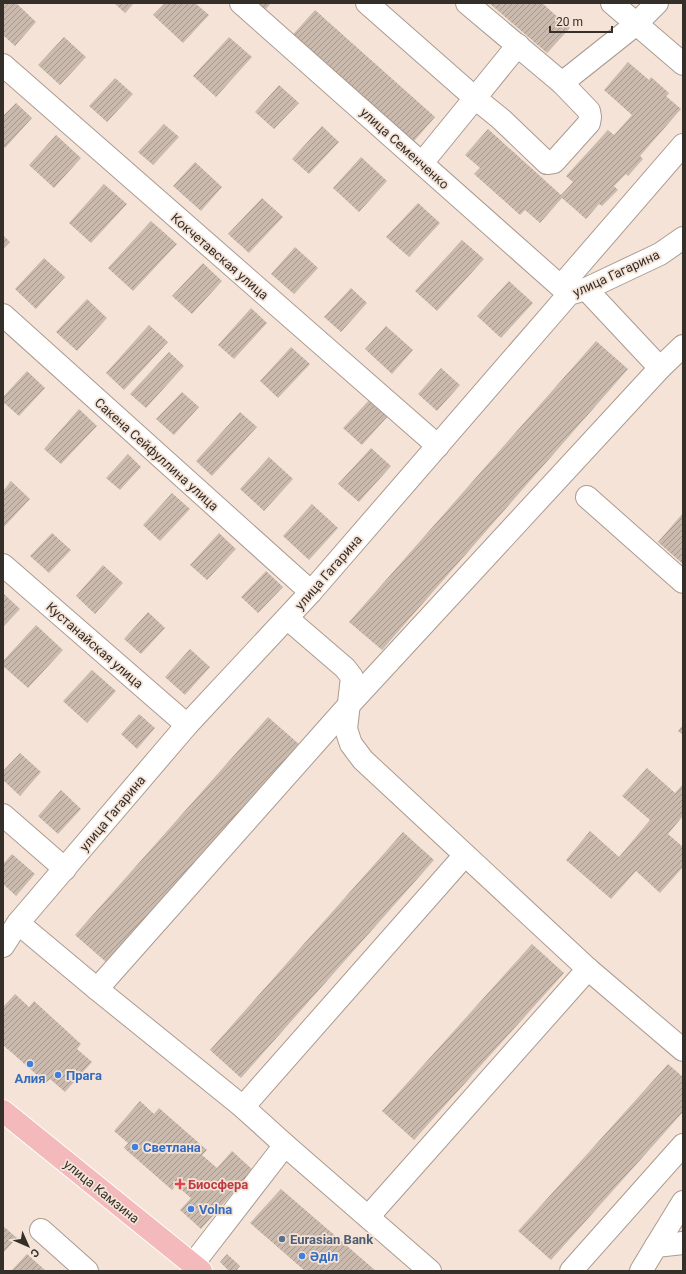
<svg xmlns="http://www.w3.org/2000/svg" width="686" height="1274" font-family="Roboto,sans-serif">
	<defs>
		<pattern id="building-hatch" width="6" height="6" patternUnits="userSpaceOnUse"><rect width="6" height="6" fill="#cabaae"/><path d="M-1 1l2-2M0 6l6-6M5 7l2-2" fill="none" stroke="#a5988e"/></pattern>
	</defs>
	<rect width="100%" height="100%" fill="#f4e3d6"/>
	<!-- building -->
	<g fill="url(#building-hatch)">
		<path d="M3,3h13l20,19 -21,24 -12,-11z"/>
		<path d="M114,3h20l-9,10z"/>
		<path d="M165,3h30l14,12 -26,28 -30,-28z"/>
		<path d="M246,3h25l-11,13z"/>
		<path d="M489,3h53l28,25 -23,25z"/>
		<path d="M315,10l120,107 -26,30 -121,-107z"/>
		<path d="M64,37l22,20 -26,28 -22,-20z"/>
		<path d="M229,37l23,20 -36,40 -23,-21z"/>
		<path d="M628,62l21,18 2,-3 18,16 -3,3 15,13 -41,47 3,3 -15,17 -2,-2 -12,12 4,4 -16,16 -3,-2 -13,15 -24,-21 -22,25 -15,-13 -5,5 -46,-41 6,-6 -15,-13 23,-26 73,66 12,-13 -7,-6 42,-46 6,5 18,-20 -28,-25z"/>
		<path d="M115,78l18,16 -26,28 -18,-16z"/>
		<path d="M279,85l20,18 -25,26 -19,-17z"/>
		<path d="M16,103l16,15 -27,30 -2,-2v-30z"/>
		<path d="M164,124l15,13 -26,28 -15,-13z"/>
		<path d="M322,126l17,16 -30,32 -17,-15z"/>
		<path d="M56,135l25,23 -27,30 -25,-23z"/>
		<path d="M361,157l26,24 -28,31 -26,-24z"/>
		<path d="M195,162l27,25 -21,24 -28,-25z"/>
		<path d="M104,184l23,20 -36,39 -22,-20z"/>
		<path d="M262,198l21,19 -34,36 -21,-19z"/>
		<path d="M418,203l22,20 -31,34 -23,-20z"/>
		<path d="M151,221l26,23 -44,47 -25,-23z"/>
		<path d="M3,235l7,7 -7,7z"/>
		<path d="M462,240l22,19 -47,52 -22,-20z"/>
		<path d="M295,247l23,21 -24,26 -23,-20z"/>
		<path d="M44,258l21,19 -29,32 -21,-20z"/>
		<path d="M203,263l19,18 -30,33 -20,-18z"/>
		<path d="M509,281l24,22 -32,35 -24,-22z"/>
		<path d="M351,288l16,15 -26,29 -17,-15z"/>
		<path d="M87,299l20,19 -30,33 -21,-19z"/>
		<path d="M251,308l16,15 -33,36 -16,-14z"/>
		<path d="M149,325l19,17 -44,48 -18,-17z"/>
		<path d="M386,326l27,24 -21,24 -27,-25z"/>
		<path d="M596,341l32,28 -246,281 -33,-28z"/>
		<path d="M291,347l19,17 -32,34 -18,-17z"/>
		<path d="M169,352l15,14 -38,42 -16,-14z"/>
		<path d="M441,368l19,17 -23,26 -19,-17z"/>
		<path d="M27,371l18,17 -26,28 -16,-14v-5z"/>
		<path d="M182,392l17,15 -25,28 -18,-16z"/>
		<path d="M371,398l18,17 -27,30 -19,-17z"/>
		<path d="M79,409l18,17 -36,38 -17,-15z"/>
		<path d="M240,412l17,15 -45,49 -16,-15z"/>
		<path d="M371,448l20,18 -32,36 -21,-18z"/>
		<path d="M128,454l13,13 -21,23 -14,-12z"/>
		<path d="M269,457l24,22 -29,32 -24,-22z"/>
		<path d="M11,481l19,18 -27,29v-37z"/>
		<path d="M172,493l18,16 -30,32 -17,-16z"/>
		<path d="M312,504l26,24 -29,32 -26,-24z"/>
		<path d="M683,513v51l-25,-22z"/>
		<path d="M52,533l19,17 -22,23 -19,-17z"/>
		<path d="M219,533l17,16 -29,31 -17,-15z"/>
		<path d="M103,565l20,18 -28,31 -19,-18z"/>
		<path d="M266,571l17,16 -25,26 -17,-16z"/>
		<path d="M3,593l17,16 -17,18z"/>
		<path d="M148,612l17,16 -24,26 -17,-15z"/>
		<path d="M36,625l27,25 -35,38 -25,-22v-5z"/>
		<path d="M190,649l20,18 -25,28 -20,-18z"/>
		<path d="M92,670l24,21 -29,32 -24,-22z"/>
		<path d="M139,714l16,14 -18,21 -16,-15z"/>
		<path d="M268,717l31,27 -193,218 -31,-27z"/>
		<path d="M683,725v10l-5,-4z"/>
		<path d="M20,753l21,19 -21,24 -17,-16v-9z"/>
		<path d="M647,768l28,25 8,-9v32l-15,18 15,13v20l-23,26 -24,-22 -25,28 -45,-39 24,-29 29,26 31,-37 -28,-24z"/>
		<path d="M61,790l20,19 -23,25 -20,-18z"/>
		<path d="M403,832l31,28 -193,218 -31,-28z"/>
		<path d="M12,854l23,20 -19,22 -13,-12v-20z"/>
		<path d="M532,944l32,29 -150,167 -32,-29z"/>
		<path d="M15,994l14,13 5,-6 47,43 -4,5 15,13 -27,30 -15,-13 -4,4 -43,-38v-38z"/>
		<path d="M668,1064l15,13v35l-132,148 -33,-29z"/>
		<path d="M140,1101l14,13 5,-6 48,42 -5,5 15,13 15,-17 21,19 -52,59 -21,-19 11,-12 -15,-13 -4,5 -48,-42 4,-5 -14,-12z"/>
		<path d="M281,1189l95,82h-71l-55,-48z"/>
		<path d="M3,1226l14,12 -14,15z"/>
		<path d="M27,1254l19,17h-35z"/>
		<path d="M227,1254l13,12 -4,5h-7l-9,-9z"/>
	</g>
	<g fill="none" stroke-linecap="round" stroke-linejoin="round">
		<!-- minor casing -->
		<g stroke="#ab9b90" stroke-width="24">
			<g id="minor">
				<path d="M241,3l328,291"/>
				<path d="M367,3l108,95 -53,65"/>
				<path d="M467,3l95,80 73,-58 22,-22"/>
				<path d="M612,3l71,61"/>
				<path d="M518,45l-43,53 26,21 46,44 7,-1 35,-39 1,-6 -1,-6 -27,-28"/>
				<path d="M3,65l435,381"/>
				<path d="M561,286l122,-141"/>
				<path d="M586,289l74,79"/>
				<path d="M3,315l308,277"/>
				<path d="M587,497l96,85"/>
				<path d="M3,565l184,160"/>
				<path d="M288,619l57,49 7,9 -6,52 5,15 12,16 225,209 95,81"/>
				<path d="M3,815l62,54"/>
				<path d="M18,923l79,66 146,118 42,38 145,126"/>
				<path d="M3,946l15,-23 169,-198 124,-133 258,-298 17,-5 74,-35 23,-16"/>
				<path d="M97,989l251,-283 312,-338 23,-22"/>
				<path d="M243,1107l222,-252"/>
				<path d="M368,1217l220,-248"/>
				<path d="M41,1230l46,41"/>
				<path d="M656,1246l27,-44"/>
				<path d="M193,1264l92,-119"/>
				<path d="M571,1271l112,-126"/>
				<path d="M641,1271l15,-25 27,-3"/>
			</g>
		</g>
		<!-- major casing -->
		<g stroke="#fff" stroke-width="24">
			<path id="major" d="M3,1111l198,160"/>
		</g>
		<!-- minor -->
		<use href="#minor" stroke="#fff" stroke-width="22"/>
		<!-- major -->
		<use href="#major" stroke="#f4b9bb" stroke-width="22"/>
	</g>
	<!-- markers -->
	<g fill="#3f7fe0" stroke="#f4e3d6" stroke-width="1.5">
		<circle cx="30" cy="1064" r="4"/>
		<circle cx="58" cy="1075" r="4"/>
		<circle cx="135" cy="1147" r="4"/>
		<circle cx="191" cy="1209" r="4"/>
		<circle cx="302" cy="1256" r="4"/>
	</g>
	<path fill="#e0444e" stroke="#f4e3d6" stroke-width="1.5" d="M178 1178h4v4h4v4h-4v4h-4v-4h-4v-4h4z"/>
	<circle fill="#5c6f8a" stroke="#f4e3d6" stroke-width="1.5" cx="282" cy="1239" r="4"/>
	<g text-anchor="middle" stroke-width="3.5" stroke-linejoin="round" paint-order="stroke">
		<!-- street labels -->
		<g font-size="13" fill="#352f2a" stroke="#f4e3d6">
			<text transform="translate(405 148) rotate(42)" y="5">улица Семенченко</text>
			<text transform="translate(220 256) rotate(41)" y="5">Кокчетавская улица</text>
			<text transform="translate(616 273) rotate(-25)" y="5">улица Гагарина</text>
			<text transform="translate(157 454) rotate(42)" y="5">Сакена Сейфуллина улица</text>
			<text transform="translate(328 572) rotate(-49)" y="5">улица Гагарина</text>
			<text transform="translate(95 645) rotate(41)" y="5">Кустанайская улица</text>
			<text transform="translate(112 813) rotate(-50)" y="5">улица Гагарина</text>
			<text transform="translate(102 1191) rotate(39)" y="5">улица Камзина</text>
		</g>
		<!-- shop labels -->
		<g font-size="13" font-weight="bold" fill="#366cbe" stroke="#f4e3d6" text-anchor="start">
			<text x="66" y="1080">Прага</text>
			<text x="30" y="1083" text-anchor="middle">Алия</text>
			<text x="143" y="1152">Светлана</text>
			<text x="199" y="1214">Volna</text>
			<text x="310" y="1261">Әділ</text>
		</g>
		<!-- health labels -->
		<g font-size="13" font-weight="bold" fill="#be3a42" stroke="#f4e3d6" text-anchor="start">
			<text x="188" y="1189">Биосфера</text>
		</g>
		<!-- service labels -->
		<g font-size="13" font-weight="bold" fill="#4e5e75" stroke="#f4e3d6" text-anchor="start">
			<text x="290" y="1244">Eurasian Bank</text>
		</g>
	</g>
	<!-- border -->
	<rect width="686" height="1274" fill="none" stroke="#352f2a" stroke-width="8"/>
	<!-- north arrow -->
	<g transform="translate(28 1246) rotate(135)" stroke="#f4e3d6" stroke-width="3" paint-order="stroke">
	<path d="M0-3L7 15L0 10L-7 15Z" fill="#352f2a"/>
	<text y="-6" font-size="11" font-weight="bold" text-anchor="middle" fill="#352f2a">С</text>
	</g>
	<!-- scale -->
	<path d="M550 26v6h62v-6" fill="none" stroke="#352f2a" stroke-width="2"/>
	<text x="556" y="26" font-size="12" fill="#352f2a" stroke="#f4e3d6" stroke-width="3" paint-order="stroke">20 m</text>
</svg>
